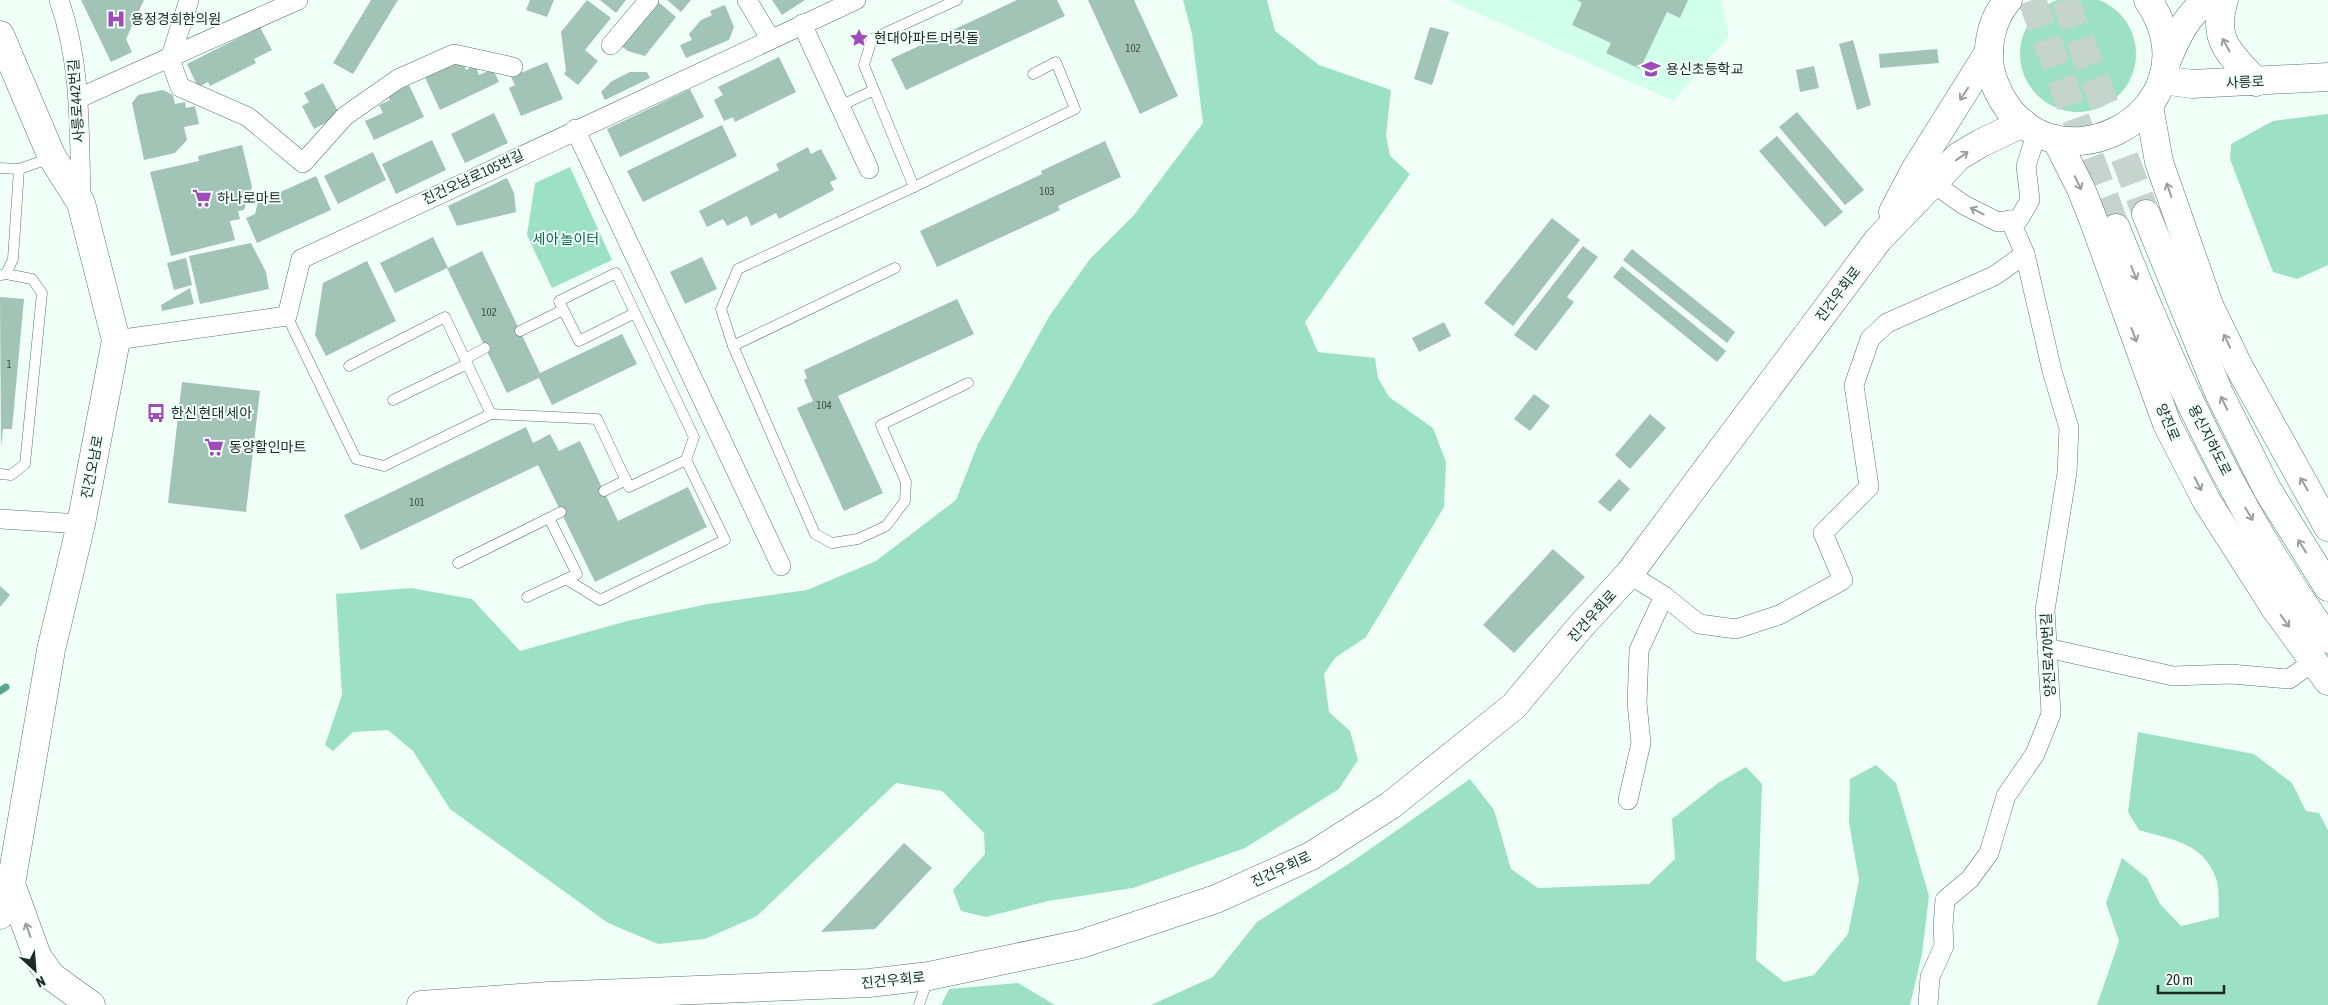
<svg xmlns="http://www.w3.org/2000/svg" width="2328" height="1005" font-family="'Asap Condensed','Noto Sans KR',sans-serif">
	<rect width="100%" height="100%" fill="#f1fff9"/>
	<!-- built -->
	<path fill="#d2feec" d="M1449,0h272l8,36 -56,65z"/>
	<!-- green -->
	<g fill="#9ce1c5">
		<circle cx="2078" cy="54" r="58"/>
		<path d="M1183,0h84l8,31 44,34 72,25 -5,45 4,21 20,18 -105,148 13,30 57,6 3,20 11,19 44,31 13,34 -2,45 -78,130 -31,21 -11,16 5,38 21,19 8,29 -19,29 -94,59 -112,40 -85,13 -62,16 -25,-6 -8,-21 32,-36 -1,-21 -42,-42 -46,-8 -139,133 -52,23 -47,5 -50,-21 -158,-114 -37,-58 -25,-21 -35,2 -20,19 -8,-6 17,-50 -6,-101 75,-6 61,11 48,52 107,-30 81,-17 99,-14 69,-29 80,-61 22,-56 72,-129 40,-56 44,-44 69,-92 -11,-89z"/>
		<path d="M2328,114v151l-31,14 -24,-7 -43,-113 1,-15 42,-23z"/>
		<path d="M570,167l42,93 -60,28 -25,-53 8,-52z"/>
		<path d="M2138,732l116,22 38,29 14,28 13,2 9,17v175h-231l22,-64 -13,-38 16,-45 25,20 13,26 21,22 38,-9c-1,-11 1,-28 -3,-39 -13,-36 -45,-38 -77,-48l-11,-18z"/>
		<path d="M1876,765l20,18 33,113 -7,58 -12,51h-759l62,-28 44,-55 96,-61 117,-82 24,31 17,59 27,19 111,-4 26,-25 -3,-40 46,-36 28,-16 16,17 -6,176 28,22 30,-7 34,-41 11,-54 -10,-58 1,-43z"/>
		<path d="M1018,983l37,22h-114l8,-16z"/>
	</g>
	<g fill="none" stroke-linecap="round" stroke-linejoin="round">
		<!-- stream -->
		<path stroke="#54a78a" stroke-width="7" d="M0,691l6,-4"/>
	</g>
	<!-- building -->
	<g fill="#a2c4b6">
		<path d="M81,0h63l-18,39 6,13 -21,10z"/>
		<path d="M371,0h27l-45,74 -20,-11z"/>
		<path d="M530,0h24l-7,17 -21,-7z"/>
		<path d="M587,0l24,18 -26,32 13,11 -20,24 -14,-11 2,-3 -5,-39z"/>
		<path d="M600,0h26l-10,13z"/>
		<path d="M656,0l20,17 -31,39 -17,-5 -8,-6z"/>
		<path d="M667,0h24l-10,12z"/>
		<path d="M772,0h33l-23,15z"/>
		<path d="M1017,0h40l8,16 -159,74 -15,-31z"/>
		<path d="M1088,0h46l44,96 -38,18z"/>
		<path d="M1577,0h111l-8,18 -13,-6 -27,57 -34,-16 5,-10 -39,-18 10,-22z"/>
		<path d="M725,5l9,22 -5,13 -43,18 -6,-13 12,-5 -3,-6 12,-14 11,-5 -2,-4z"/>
		<path d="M260,27l12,23 -18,9 2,4 -46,23 -2,-4 -10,5 -11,-23z"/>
		<path d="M1430,27l19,5 -17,53 -18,-6z"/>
		<path d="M1853,40l18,65 -14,5 -18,-66z"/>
		<path d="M1937,49l2,14 -59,5 -1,-14z"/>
		<path d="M779,57l17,35 -61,30 -2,-5 -9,4 -10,-21 9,-5 -5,-8z"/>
		<path d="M461,59l5,11 9,-5 4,10 14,-6 6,13 -59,28 -17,-37z"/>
		<path d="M547,62l16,37 -42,17 -12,-28 6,-3 -4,-8z"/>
		<path d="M1814,66l5,22 -19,4 -4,-22z"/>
		<path d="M630,72h17l3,6 -45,22 -4,-8 11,-11z"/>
		<path d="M323,83l17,32 -26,14 -12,-23 7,-4 -5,-9z"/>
		<path d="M409,85l15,32 -50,23 -9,-19 18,-8 -4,-8 11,-5 -2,-5z"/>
		<path d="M690,89l14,28 -84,40 -13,-28z"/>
		<path d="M163,90l10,5 2,9 10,-2 1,6 9,-2 4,18 -15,3 3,13 -12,13 -31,7 -12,-57 6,-8z"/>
		<path d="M1797,112l67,78 -19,15 -66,-78z"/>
		<path d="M494,113l14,30 -43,20 -14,-29z"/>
		<path d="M722,125l15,31 -94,46 -16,-31z"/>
		<path d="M1777,136l66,76 -18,15 -66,-76z"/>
		<path d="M432,140l14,30 -50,24 -14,-30z"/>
		<path d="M1105,141l16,36 -63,29 2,4 -123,57 -17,-36 122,-57 -1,-3z"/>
		<path d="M242,145l10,42 -8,23 -6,1 2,8 -10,2 5,19 -64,16 -21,-84 49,-11 -1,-5z"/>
		<path d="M808,147l3,7 10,-5 16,30 -7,3 4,8 -55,29 -3,-6 -25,13 -4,-10 -20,10 -4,-7 -16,8 -8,-16 80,-41 -3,-6z"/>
		<path d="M373,152l13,28 -48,24 -14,-28z"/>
		<path d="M316,176l15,34 -74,33 -11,-25 9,-4 3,-12z"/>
		<path d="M507,178l7,15 2,19 -59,14 -9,-20z"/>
		<path d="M1552,218l28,22 -67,86 -29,-23z"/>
		<path d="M433,237l15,31 34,-17 58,122 82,-39 15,30 -85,41 -13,-27 -32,15 -60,-125 -52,25 -15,-30z"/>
		<path d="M251,243l15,29 3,17 -69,15 -11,-48z"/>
		<path d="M1583,246l15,11 -31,40 7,5 -38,49 -22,-16z"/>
		<path d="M1632,249l103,83 -8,11 -104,-83z"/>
		<path d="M702,257l15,32 -32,15 -15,-32z"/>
		<path d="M186,258l6,27 -18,5 -7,-27z"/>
		<path d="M367,261l29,60 -70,35 -11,-21 8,-52z"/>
		<path d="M1622,266l104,85 -9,11 -104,-85z"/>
		<path d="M190,288l4,16 -32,7 -1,-6z"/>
		<path d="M0,297l24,2 -12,130h-9l-2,18z"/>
		<path d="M957,299l17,35 -136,62 45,97 -39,18 -47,-103 16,-7 -9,-21 3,-2 -3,-8z"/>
		<path d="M1444,322l7,14 -32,16 -7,-14z"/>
		<path d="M182,382l78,9 -14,121 -78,-9z"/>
		<path d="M1534,394l16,12 -20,25 -16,-12z"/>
		<path d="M1650,414l16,14 -36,41 -15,-14z"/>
		<path d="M526,427l7,16 17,-9 9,17 21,-10 38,80 70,-34 19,40 -112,55 -57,-117 -177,85 -17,-35z"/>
		<path d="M1619,479l11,10 -20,23 -12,-10z"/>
		<path d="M1553,549l32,28 -71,76 -31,-28z"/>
		<path d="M0,586l10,9 -10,12z"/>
		<path d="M904,843l28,25 -57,61 -54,3z"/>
	</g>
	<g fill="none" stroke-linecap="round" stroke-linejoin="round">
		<!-- secondary-tunnel -->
		<g stroke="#c6d4ce" stroke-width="28" stroke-dasharray="28 14" stroke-linecap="butt">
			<path d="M2032,0l84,228"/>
			<path d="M2065,0l81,214"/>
		</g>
		<!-- lane casing -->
		<g stroke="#57776a" stroke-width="11">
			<g id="lane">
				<path d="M874,90l-10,-25 8,-26 85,-39"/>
				<path d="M0,168l19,1 32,-11"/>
				<path d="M914,187l161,-78 -19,-47 -23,12"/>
				<path d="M895,268l-162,78 82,188 17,9 26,-4 28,-13 19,-25 1,-19 -25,-57 87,-42"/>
				<path d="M1,275l5,-1 7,-15 6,-90"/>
				<path d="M635,313l-56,28 -20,-40 57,-28 78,164 -8,23"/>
				<path d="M287,316l69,143 28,7 107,-52 106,5 32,68 57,-27 39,80 -125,60 -34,-21"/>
				<path d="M520,331l43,-21"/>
				<path d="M733,346l-12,-37 17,-40 176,-82 -40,-97 -34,16"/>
				<path d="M465,359l20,-11"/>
				<path d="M349,366l96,-49 46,97"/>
				<path d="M393,400l74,-36"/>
				<path d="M0,474l11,1 14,-11 17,-171 -10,-14 -26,-5"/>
				<path d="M604,491l22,-11"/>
				<path d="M458,563l103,-51"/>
				<path d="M527,597l50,-23 -28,-56"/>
				<path d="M919,1005l9,-26"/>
			</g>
		</g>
		<!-- street casing -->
		<g stroke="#57776a" stroke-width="20">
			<g id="street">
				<path d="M59,0c23,65 20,134 22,201"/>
				<path d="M189,0l-19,59 10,28 68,30 55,46 42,-47 53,-37 56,-25 59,13"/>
				<path d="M747,0l23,38"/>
				<path d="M802,24l67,145"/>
				<path d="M611,45l38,-45"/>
				<path d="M79,98l219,-98"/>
				<path d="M575,129l206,437"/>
				<path d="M1933,183l31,22 34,17 21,-3 11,-19 -4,-34 11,-34"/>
				<path d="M116,340l171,-24 14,-57 555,-259"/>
				<path d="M0,519l81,5"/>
				<path d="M1629,574l35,22 35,28 37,5 43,-14 64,-35 -20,-47 46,-46 -15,-102 16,-46 17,-16 107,-47 31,-22"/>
				<path d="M2047,648l126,28 58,-2 58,5 24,-17"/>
				<path d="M1628,800l13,-57 -4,-40 2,-53 25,-54"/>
				<path d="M1928,1005l2,-28 14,-31 -1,-20 2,-26 25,-21 19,-26 17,-57 29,-42 16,-40 -6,-104 22,-137 2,-45 -17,-57 -27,-117 -15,-34"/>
			</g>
		</g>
		<!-- secondary casing -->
		<g stroke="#57776a" stroke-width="29">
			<g id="secondary">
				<path d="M2008,0c-18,21 -24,53 -15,79 45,128 232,37 155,-79"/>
				<path d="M2224,0c-13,41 7,54 32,82"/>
				<path d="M0,35l52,122 29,46 35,137 -35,184 -30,126 -40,234 -11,31"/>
				<path d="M2167,60c10,-23 19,-45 41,-60"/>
				<path d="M2162,80l30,4 136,-7"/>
				<path d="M2149,106l10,56 50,143 29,60 90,162"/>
				<path d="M2056,139l25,50 12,30 74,205 39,76 69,108 53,73"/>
				<path d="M1893,212l22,-42 74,-118"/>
				<path d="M2146,214l73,179 48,96 61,98"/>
				<path d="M2116,228c56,143 121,286 212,411"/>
				<path d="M6,890l5,-6 26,72 14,20 40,29"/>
				<path d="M421,1005l128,-9 320,-13 60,-7 152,-32 135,-45 95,-43 80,-51 123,-99 67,-80 48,-52 249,-334 81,-84 22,-13 42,-20"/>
			</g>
		</g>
		<!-- lane -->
		<use href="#lane" stroke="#fff" stroke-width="10"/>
		<!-- street -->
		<use href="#street" stroke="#fff" stroke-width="19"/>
		<!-- secondary -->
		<use href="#secondary" stroke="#fff" stroke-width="28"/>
	</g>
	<!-- one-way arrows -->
	<defs><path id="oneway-shaft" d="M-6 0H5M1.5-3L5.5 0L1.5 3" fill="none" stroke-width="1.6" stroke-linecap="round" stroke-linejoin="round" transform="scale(1.25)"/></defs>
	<g stroke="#999f9c">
		<use href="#oneway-shaft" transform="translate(2226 45) rotate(-119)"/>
		<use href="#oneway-shaft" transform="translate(1964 94) rotate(123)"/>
		<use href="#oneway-shaft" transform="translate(1962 156) rotate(-36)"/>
		<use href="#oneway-shaft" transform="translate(2078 183) rotate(64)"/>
		<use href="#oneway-shaft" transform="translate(2169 190) rotate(-109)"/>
		<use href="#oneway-shaft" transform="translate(1977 211) rotate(-153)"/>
		<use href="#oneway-shaft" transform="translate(2134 273) rotate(68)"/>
		<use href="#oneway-shaft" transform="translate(2134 335) rotate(70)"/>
		<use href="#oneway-shaft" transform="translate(2227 341) rotate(-115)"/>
		<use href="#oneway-shaft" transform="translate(2224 403) rotate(-116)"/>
		<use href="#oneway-shaft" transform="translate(2198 484) rotate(63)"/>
		<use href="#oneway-shaft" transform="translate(2304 484) rotate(-120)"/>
		<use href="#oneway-shaft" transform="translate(2249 514) rotate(59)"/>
		<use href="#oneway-shaft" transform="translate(2302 546) rotate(-122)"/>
		<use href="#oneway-shaft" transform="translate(2285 621) rotate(55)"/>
		<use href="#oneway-shaft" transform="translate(28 930) rotate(-110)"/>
	</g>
	<!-- icons -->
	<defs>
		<g id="hospital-bare" transform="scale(1.5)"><path d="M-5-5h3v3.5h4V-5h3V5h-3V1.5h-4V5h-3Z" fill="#9f4bb9" stroke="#f1fff9" stroke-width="2.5" paint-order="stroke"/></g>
		<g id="sight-bare" transform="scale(1.5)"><path d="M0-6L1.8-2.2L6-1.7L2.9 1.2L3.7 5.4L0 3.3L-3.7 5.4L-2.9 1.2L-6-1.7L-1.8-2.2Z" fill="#9f4bb9" stroke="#f1fff9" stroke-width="2.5" paint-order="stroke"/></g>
		<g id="school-bare" transform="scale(1.5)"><path d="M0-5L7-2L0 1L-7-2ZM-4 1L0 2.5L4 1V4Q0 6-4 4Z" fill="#9f4bb9" stroke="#f1fff9" stroke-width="2.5" paint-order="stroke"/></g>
		<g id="supermarket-bare" transform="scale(1.5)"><path d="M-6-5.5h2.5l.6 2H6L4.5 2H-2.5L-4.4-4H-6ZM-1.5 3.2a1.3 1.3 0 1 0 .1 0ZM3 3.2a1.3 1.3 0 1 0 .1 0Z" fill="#9f4bb9" stroke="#f1fff9" stroke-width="2.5" paint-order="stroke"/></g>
		<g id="bus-bare" transform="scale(1.5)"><path d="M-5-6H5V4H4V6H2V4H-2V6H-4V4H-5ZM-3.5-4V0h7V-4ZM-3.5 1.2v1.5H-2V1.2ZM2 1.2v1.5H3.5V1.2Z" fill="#9f4bb9" stroke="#f1fff9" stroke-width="2.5" paint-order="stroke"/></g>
	</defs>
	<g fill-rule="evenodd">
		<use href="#hospital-bare" x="116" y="19"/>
		<use href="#sight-bare" x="859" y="38"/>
		<use href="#school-bare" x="1651" y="69"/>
		<use href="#supermarket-bare" x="202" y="198"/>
		<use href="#bus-bare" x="156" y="413"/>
		<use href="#supermarket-bare" x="214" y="447"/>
	</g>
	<g text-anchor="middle" stroke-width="4" stroke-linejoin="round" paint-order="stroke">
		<!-- number labels -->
		<g font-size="11" fill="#3e5048">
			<text x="1133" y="52">102</text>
			<text x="1047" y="195">103</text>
			<text x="489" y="316">102</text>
			<text x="9" y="368">1</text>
			<text x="824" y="409">104</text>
			<text x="417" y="506">101</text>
		</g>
		<!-- poi labels -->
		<g font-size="14" fill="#1c2924" stroke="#f1fff9" text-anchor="start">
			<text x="131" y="24">용정경희한의원</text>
			<text x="874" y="43">현대아파트 머릿돌</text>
			<text x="1666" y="74">용신초등학교</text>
			<text x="217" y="203">하나로마트</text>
			<text x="171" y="418">한신 현대 세아</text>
			<text x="229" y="452">동양할인마트</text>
		</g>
		<!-- street labels -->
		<g font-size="14" fill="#1c2924" stroke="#f1fff9">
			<text transform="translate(2245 82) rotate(-3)" y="5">사릉로</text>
			<text transform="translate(76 101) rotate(-94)" y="5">사릉로442번길</text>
			<text transform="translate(473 177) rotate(-25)" y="5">진건오남로105번길</text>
			<text transform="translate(1838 294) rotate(-53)" y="5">진건우회로</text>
			<text transform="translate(2168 422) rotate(67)" y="5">양진로</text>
			<text transform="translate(2210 440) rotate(63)" y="5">용신지하도로</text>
			<text transform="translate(92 467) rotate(-79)" y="5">진건오남로</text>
			<text transform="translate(1592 616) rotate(-48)" y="5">진건우회로</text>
			<text transform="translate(2048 655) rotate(-93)" y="5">양진로470번길</text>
			<text transform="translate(1281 869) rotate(-25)" y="5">진건우회로</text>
			<text transform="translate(893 980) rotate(-6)" y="5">진건우회로</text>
		</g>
		<!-- park labels -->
		<g font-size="14" fill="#09674d" stroke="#f1fff9">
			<text x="566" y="244">세아 놀이터</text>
		</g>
	</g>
	<!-- north arrow -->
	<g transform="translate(35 970) rotate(154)" stroke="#f1fff9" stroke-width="4" paint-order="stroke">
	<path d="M0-4L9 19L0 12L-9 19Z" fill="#1c2924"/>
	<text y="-8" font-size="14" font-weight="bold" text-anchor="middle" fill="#1c2924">N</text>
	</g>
	<!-- scale -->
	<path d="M2158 985v8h66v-8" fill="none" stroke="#1c2924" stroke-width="2.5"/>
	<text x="2166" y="985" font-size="15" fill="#1c2924" stroke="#f1fff9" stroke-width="4" paint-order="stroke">20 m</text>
</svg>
